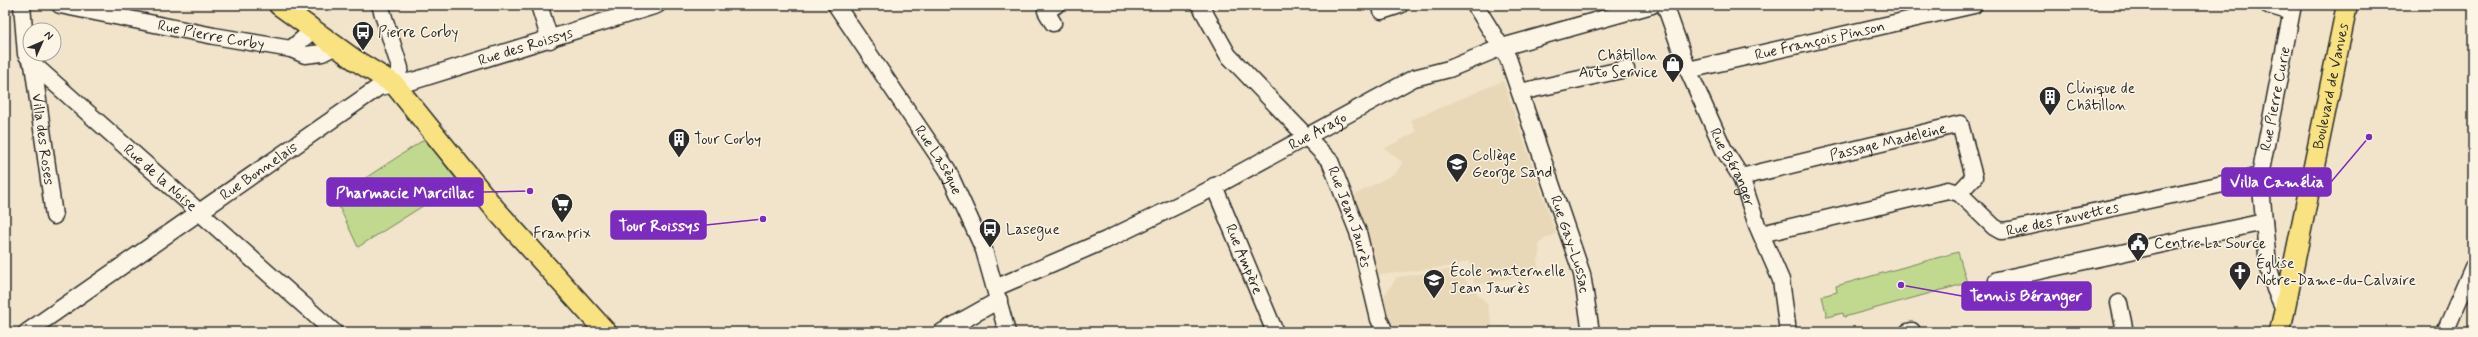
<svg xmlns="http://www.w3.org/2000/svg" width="2478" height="337" font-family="Mynerve,sans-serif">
	<rect width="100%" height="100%" fill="#f1e4ca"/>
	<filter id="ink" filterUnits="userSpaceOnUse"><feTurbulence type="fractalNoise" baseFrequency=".025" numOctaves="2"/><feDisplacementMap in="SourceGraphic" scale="8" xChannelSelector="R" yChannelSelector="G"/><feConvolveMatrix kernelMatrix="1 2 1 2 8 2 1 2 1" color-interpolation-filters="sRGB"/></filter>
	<g filter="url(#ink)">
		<!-- built -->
		<g fill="#e9d8b7">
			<path d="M1503,81l53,153 -13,5 -4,5 1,14 -3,2 3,14 -22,6 -1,-3 -39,7 -4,-1 -5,-22 -16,5 -74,9 -26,-79 44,-24 5,-10 -17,-14 31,-16 -5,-12z"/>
			<path d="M1453,269l10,3 3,9 21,23 7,28h-104l-4,-9 3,-4 -6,-22 14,-20z"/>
		</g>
		<!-- green -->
		<g fill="#c0d98f" stroke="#76825d">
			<path d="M425,139l34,44 -101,64 -23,-49z"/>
			<path d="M1958,252l9,31 -123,34 -1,-4 -16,4 -5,-21 15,-4 -1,-6z"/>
		</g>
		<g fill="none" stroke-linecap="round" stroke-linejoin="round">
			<!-- minor casing -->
			<g stroke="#2b2b2b" stroke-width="19">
				<g id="minor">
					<path id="s1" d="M22,5l4,49 7,10 301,268"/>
					<path id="s2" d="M60,5l154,31 77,13 14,6 17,-2 14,-7"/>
					<path d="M380,5l20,63 -6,16"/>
					<path d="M539,5l11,35"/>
					<path id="s3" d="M836,5l111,164 37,81 23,82"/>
					<path id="s4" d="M1200,5l28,50 102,106 28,71 21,87 6,13"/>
					<path id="s5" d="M1475,5l33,53 74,216 9,58"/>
					<path id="s6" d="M1665,5l23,65 36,80 17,27 16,48 24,55 7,52"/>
					<path d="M2268,5l23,7"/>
					<path d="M1382,11l18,-6"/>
					<path d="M1053,23l-7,-12 10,-6"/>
					<path d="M291,49l22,-19"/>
					<path id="s7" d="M33,64l21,152"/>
					<path id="s8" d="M1688,70l286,-65"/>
					<path d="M1520,92l106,-23"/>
					<path id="s9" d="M1741,177l219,-53 14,53 -15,16"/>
					<path id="s10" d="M1214,186l61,146"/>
					<path id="s11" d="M1761,234l187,-44 11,3 35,34 7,4 9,-1 250,-54"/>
					<path d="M1997,280l267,-58"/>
					<path id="s12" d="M995,288l111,-48 99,-48 209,-114 35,-9 53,-22 150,-42"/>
					<path d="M2119,303l6,29"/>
					<path id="s13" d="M2284,309l-9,-20 -7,-24 -8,-89 33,-171"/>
					<path id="s14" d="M27,332l352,-245 34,-6 244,-76"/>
					<path d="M942,332l57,-32"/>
					<path d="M1908,332l4,-1"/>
					<path d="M2445,332l28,-65"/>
				</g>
			</g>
			<!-- major casing -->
			<g stroke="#2b2b2b" stroke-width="23">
				<g id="major">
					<path d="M279,5l76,55 39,24 101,125 111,123"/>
					<path id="s15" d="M2280,332l67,-327"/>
				</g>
			</g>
			<!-- minor -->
			<use href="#minor" stroke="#fcf5e5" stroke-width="16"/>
			<!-- major -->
			<use href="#major" stroke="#f8e281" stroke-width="20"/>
		</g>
	</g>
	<!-- icons -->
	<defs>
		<g id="bus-pin" transform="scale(1.15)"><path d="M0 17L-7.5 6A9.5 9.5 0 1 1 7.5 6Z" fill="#2b2b2b" stroke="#fcf5e5"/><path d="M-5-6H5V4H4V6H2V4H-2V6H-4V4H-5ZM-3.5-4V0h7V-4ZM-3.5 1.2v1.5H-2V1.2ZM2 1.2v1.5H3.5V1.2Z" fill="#fff"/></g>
		<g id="shop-pin" transform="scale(1.15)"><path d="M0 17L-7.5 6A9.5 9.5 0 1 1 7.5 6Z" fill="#2b2b2b" stroke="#fcf5e5"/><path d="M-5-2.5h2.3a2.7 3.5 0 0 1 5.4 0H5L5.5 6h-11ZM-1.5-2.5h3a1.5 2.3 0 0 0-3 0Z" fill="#fff"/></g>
		<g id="building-pin" transform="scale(1.15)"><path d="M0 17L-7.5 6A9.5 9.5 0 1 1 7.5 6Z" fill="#2b2b2b" stroke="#fcf5e5"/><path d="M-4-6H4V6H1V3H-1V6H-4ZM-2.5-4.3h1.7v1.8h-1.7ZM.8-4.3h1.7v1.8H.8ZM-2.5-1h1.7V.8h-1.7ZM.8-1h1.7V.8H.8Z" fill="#fff"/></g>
		<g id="school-pin" transform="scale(1.15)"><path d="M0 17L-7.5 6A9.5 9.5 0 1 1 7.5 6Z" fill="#2b2b2b" stroke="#fcf5e5"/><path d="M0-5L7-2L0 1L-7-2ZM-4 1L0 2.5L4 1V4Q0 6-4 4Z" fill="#fff"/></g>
		<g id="supermarket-pin" transform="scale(1.15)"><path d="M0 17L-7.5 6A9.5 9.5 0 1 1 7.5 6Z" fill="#2b2b2b" stroke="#fcf5e5"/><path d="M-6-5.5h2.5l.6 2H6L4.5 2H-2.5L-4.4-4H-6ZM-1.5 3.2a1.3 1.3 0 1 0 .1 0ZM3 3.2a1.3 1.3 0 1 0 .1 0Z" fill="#fff"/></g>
		<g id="civic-pin" transform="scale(1.15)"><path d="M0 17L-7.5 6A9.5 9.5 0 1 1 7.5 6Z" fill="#2b2b2b" stroke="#fcf5e5"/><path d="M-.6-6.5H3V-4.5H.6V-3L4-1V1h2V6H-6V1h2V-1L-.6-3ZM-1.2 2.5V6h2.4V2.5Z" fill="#fff"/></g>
		<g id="church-pin" transform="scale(1.15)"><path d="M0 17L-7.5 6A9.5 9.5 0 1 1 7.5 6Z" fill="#2b2b2b" stroke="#fcf5e5"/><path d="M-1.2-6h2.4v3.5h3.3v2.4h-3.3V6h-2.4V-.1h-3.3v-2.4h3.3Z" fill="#fff"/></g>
	</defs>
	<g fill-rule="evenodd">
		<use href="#bus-pin" x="363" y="32"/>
		<use href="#shop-pin" x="1673" y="64"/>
		<use href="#building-pin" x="2050" y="97"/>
		<use href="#building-pin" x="679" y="139"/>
		<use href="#school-pin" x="1457" y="164"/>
		<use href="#supermarket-pin" x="562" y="204"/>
		<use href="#bus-pin" x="990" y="229"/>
		<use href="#civic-pin" x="2138" y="243"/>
		<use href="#church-pin" x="2240" y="272"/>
		<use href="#school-pin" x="1434" y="280"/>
	</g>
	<g text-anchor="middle" stroke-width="3" stroke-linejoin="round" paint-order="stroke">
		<!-- poi labels -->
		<g font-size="15" fill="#2b2b2b" stroke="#fcf5e5" text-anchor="start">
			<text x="378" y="37">Pierre Corby</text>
			<text x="1658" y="60" text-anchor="end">Châtillon<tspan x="1658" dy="17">Auto Service</tspan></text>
			<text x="2066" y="93">Clinique de<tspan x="2066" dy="17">Châtillon</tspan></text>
			<text x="694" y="144">Tour Corby</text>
			<text x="1472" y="160">Collège<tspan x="1472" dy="17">George Sand</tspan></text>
			<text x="1006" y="234">Lasegue</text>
			<text x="562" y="238" text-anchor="middle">Franprix</text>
			<text x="2154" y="248">Centre La Source</text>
			<text x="2256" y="268">Église<tspan x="2256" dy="17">Notre-Dame-du-Calvaire</tspan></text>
			<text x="1450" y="276">École maternelle<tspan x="1450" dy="17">Jean Jaurès</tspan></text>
		</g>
		<!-- street labels -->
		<g font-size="15" fill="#2b2b2b" stroke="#fcf5e5">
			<text dy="5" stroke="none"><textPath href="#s2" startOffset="154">Rue Pierre Corby</textPath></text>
			<text dy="5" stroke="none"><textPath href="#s8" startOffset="135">Rue François Pinson</textPath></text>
			<text dy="5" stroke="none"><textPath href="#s14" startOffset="581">Rue des Roissys</textPath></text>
			<text dy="5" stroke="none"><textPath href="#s15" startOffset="251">Boulevard de Vanves</textPath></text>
			<text dy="5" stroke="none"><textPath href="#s13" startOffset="215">Rue Pierre Curie</textPath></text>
			<text dy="5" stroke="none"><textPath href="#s12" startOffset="359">Rue Arago</textPath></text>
			<text dy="5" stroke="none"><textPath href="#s7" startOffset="76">Villa des Roses</textPath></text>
			<text dy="5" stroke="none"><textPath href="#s9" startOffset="151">Passage Madeleine</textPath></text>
			<text dy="5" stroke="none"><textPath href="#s3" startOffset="186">Rue Lasègue</textPath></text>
			<text dy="5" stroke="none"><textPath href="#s6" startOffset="176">Rue Béranger</textPath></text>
			<text dy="5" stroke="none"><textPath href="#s14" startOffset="282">Rue Bonnelais</textPath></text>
			<text dy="5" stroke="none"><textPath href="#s1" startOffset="232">Rue de la Noise</textPath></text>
			<text dy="5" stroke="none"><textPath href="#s11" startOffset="323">Rue des Fauvettes</textPath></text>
			<text dy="5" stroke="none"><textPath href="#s4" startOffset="264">Rue Jean Jaurès</textPath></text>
			<text dy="5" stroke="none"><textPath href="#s5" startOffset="259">Rue Gay-Lussac</textPath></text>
			<text dy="5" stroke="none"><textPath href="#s10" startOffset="79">Rue Ampère</textPath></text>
		</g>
	</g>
	<!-- callouts -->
	<path fill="none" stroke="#7b2cbf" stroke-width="1.5" d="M2369 137L2331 182M530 191L483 192M763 219L706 225M1901 285L1962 296"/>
	<g fill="#7b2cbf" stroke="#fcf5e5" stroke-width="1.5">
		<circle cx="2369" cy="137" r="4"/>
		<circle cx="530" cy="191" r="4"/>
		<circle cx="763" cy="219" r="4"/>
		<circle cx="1901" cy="285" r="4"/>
	</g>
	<g fill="#7b2cbf" stroke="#7b2cbf" stroke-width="1.5">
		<rect x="2222" y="168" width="109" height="28" rx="4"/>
		<rect x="327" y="178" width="156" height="28" rx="4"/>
		<rect x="611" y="211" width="95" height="28" rx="4"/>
		<rect x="1962" y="282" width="129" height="28" rx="4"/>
	</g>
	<g font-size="16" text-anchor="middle" font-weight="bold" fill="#fff">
		<text x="2277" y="187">Villa Camélia</text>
		<text x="405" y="198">Pharmacie Marcillac</text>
		<text x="659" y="231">Tour Roissys</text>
		<text x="2026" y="301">Tennis Béranger</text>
	</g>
	<!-- margin -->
	<rect width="2478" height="337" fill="none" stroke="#fcf5e5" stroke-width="20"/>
	<rect x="10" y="10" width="2458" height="317" fill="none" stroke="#2b2b2b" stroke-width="1.5" filter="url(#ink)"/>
	<!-- north arrow -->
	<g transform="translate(42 42) rotate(45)"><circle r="19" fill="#fcf5e5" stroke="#a8a49b"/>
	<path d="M0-3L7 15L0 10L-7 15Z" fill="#2b2b2b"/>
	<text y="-6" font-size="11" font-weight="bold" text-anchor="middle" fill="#2b2b2b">N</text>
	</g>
</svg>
